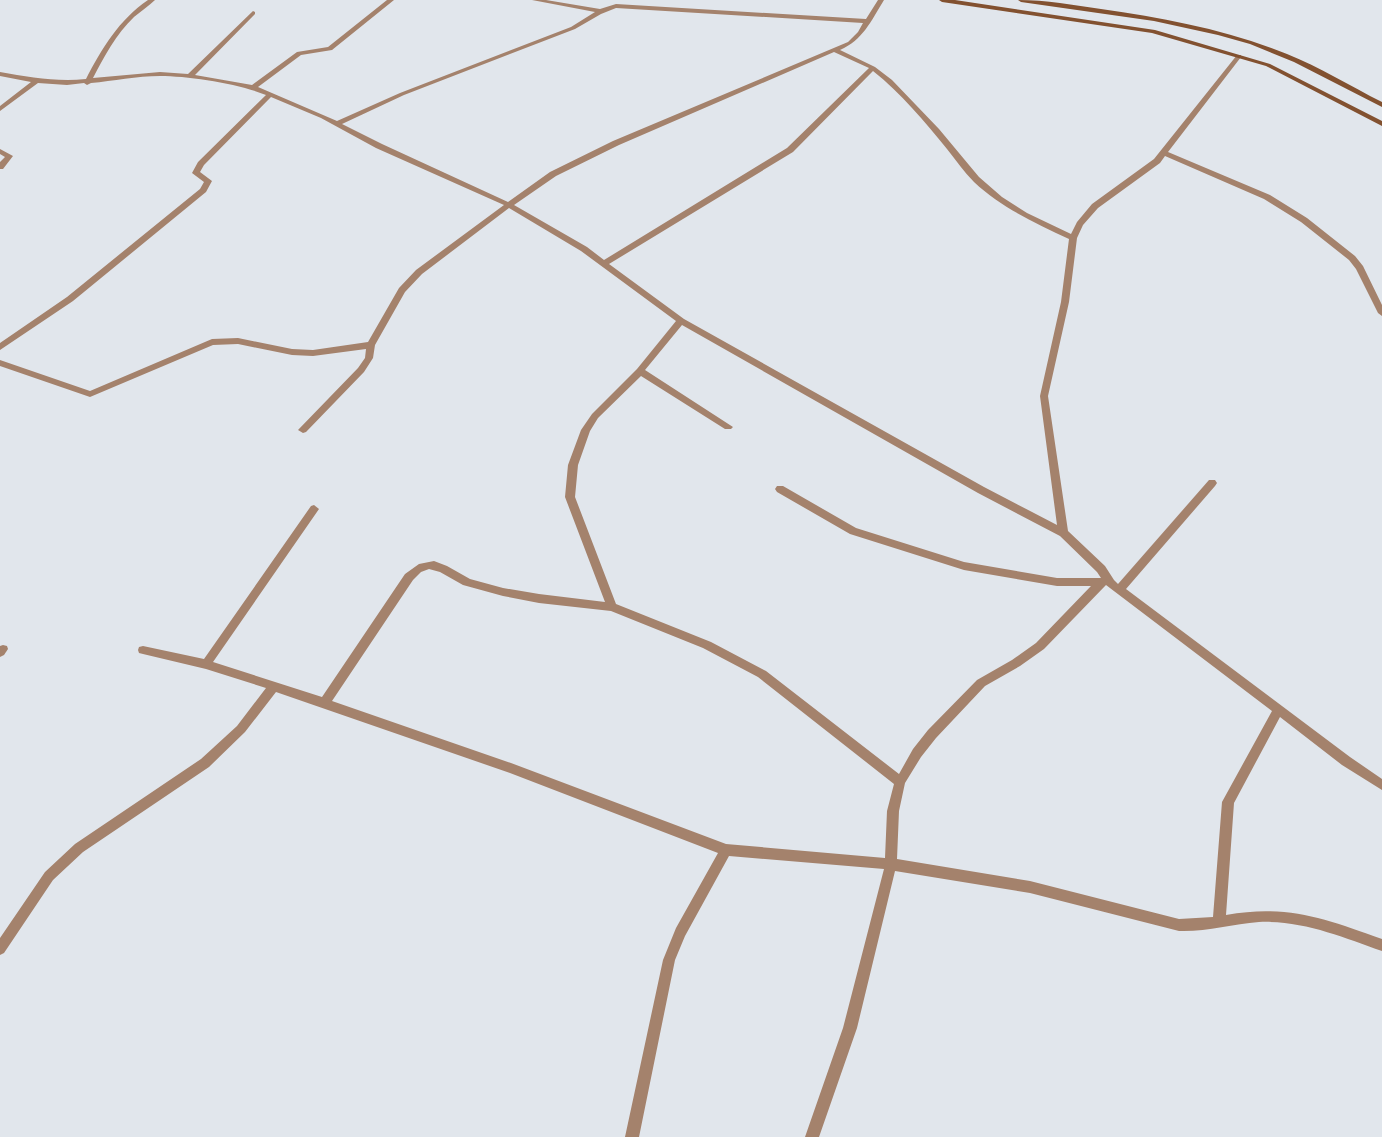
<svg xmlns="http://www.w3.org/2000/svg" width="1382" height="1137" font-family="Karla,sans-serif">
	<rect width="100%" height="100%" fill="#e1e6ec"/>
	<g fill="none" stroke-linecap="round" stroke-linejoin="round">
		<!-- street -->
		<g fill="#a4826c" fill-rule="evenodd">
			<path d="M148,0h7c-6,6 -14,11 -21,17 -18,17 -30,40 -41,61l67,-6 28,2 65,-63 2,1v2l-60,61 57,10 45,-33 31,-5 59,-47h7l-62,50 -31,5 -43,32 79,34 63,-28 171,-66 24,-15 -63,-12h14l54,9 16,-5 250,15 12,-19h6c-13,21 -21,40 -44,50l35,17 17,13 47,49 40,48 23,20 25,16 44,21 6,-12 15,-18 62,-45 83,-104h4v2l-73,95 102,43 37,23 48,38 8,10 19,39v11l-4,-3 -22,-44 -7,-9 -48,-38 -37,-23 -99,-43 -5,7 -62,45 -15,17 -6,13 -8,64 -21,94 20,135 37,35 9,14 4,4 91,-104h6l2,3 -2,3 -89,103 224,168 32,22v11l-40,-25 -62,-48 -46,86 -8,112c62,-11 99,4 156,24v12c-39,-14 -80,-31 -123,-29 -27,2 -53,10 -80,9l-149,-38 -135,-22 -38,157 -38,109h-14l38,-109 41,-159 -155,-13 -44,80 -10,24 -36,177h-14l38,-177 13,-32 42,-75 -208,-80 -234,-81 -31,40 -36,35 -126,85 -30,28 -49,73 -4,2v-17l45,-66 30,-28 126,-85 36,-33 29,-38 -60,-19 -63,-15 -4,-1 -1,-3 1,-3 4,-1 61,13 107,-153 3,-1 5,4 -106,153 109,35 83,-123 14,-10 15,-3 13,5 23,13 33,9 36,6 66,8 -40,-105 3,-32 13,-35 11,-16 45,-45 39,-48 -95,-70 -72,-43 -87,66 -17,18 -30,53 -2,13 -9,14 -58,60 -3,1 -5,-3 60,-62 7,-10 1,-9 -53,7 -21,-1 -54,-11 -25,1 -123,52 -90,-31v-6l90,31 122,-52 26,-1 54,11 21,1 55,-8 31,-54 17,-18 88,-65 -128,-57 -55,-30 -50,-21 -67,68 -4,7 12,9 -6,11 -133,109 -73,49v-7l67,-46 133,-108 4,-7 -12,-9 6,-11 68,-67c-26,-11 -77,-19 -106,-19 -23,0 -47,5 -69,7l-4,2 -3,-2 -17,2 -29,-2 -38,28v-5l31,-24 -31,-6v-4c29,5 56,10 86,7 16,-31 33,-59 62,-79zM616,8l247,15 -5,9 -10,10 -235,99 -63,31 -42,30 -126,-58 -40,-20 62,-29 171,-66 26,-15zM834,52l35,16 -82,80 -183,112 -17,-13 -73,-42 42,-29 63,-31zM873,71c28,22 52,51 74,78 9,11 17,23 27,33 28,26 61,41 95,57l-8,63 -21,94 17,129 -73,-38 -300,-168 -75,-55 184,-112zM682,325l296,168 82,43 37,36 4,6h-44l-93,-16 -108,-34 -73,-42h-6l-2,3 2,3 73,42 114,36 93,16h34l-55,57 -24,17 -35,20 -49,50 -15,19 -14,25 -133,-103 -55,-29 -95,-38 -41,-107 3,-32 12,-34 8,-13 43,-42 84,53h6l2,-2 -88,-57zM429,569l11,3 23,13 40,11 36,7 72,8 92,37 55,29 136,107 -7,27 -2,47 -159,-14 -215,-81 -179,-62 81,-121 8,-8zM1106,585l166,126 -50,91 -9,115 -34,2 -149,-38 -133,-22 2,-48 6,-28 16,-26 15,-19 49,-52 35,-20 24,-17z"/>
			<path d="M0,149l13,7 -10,13h-3v-7l5,-5 -5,-3z"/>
			<path d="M3,645l4,1 1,3 -4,6 -4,2v-11z"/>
		</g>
		<!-- secondary -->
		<g fill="#825130" fill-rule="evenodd">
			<path d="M939,0h16l200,30 115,34 112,57v5l-116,-60 -114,-33 -210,-31z"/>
			<path d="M1018,0c28,0 56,5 83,9 64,9 126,21 186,45 33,13 63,32 95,48v5l-88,-45 -44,-18 -32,-9 -64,-14 -133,-19z"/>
		</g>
	</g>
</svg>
